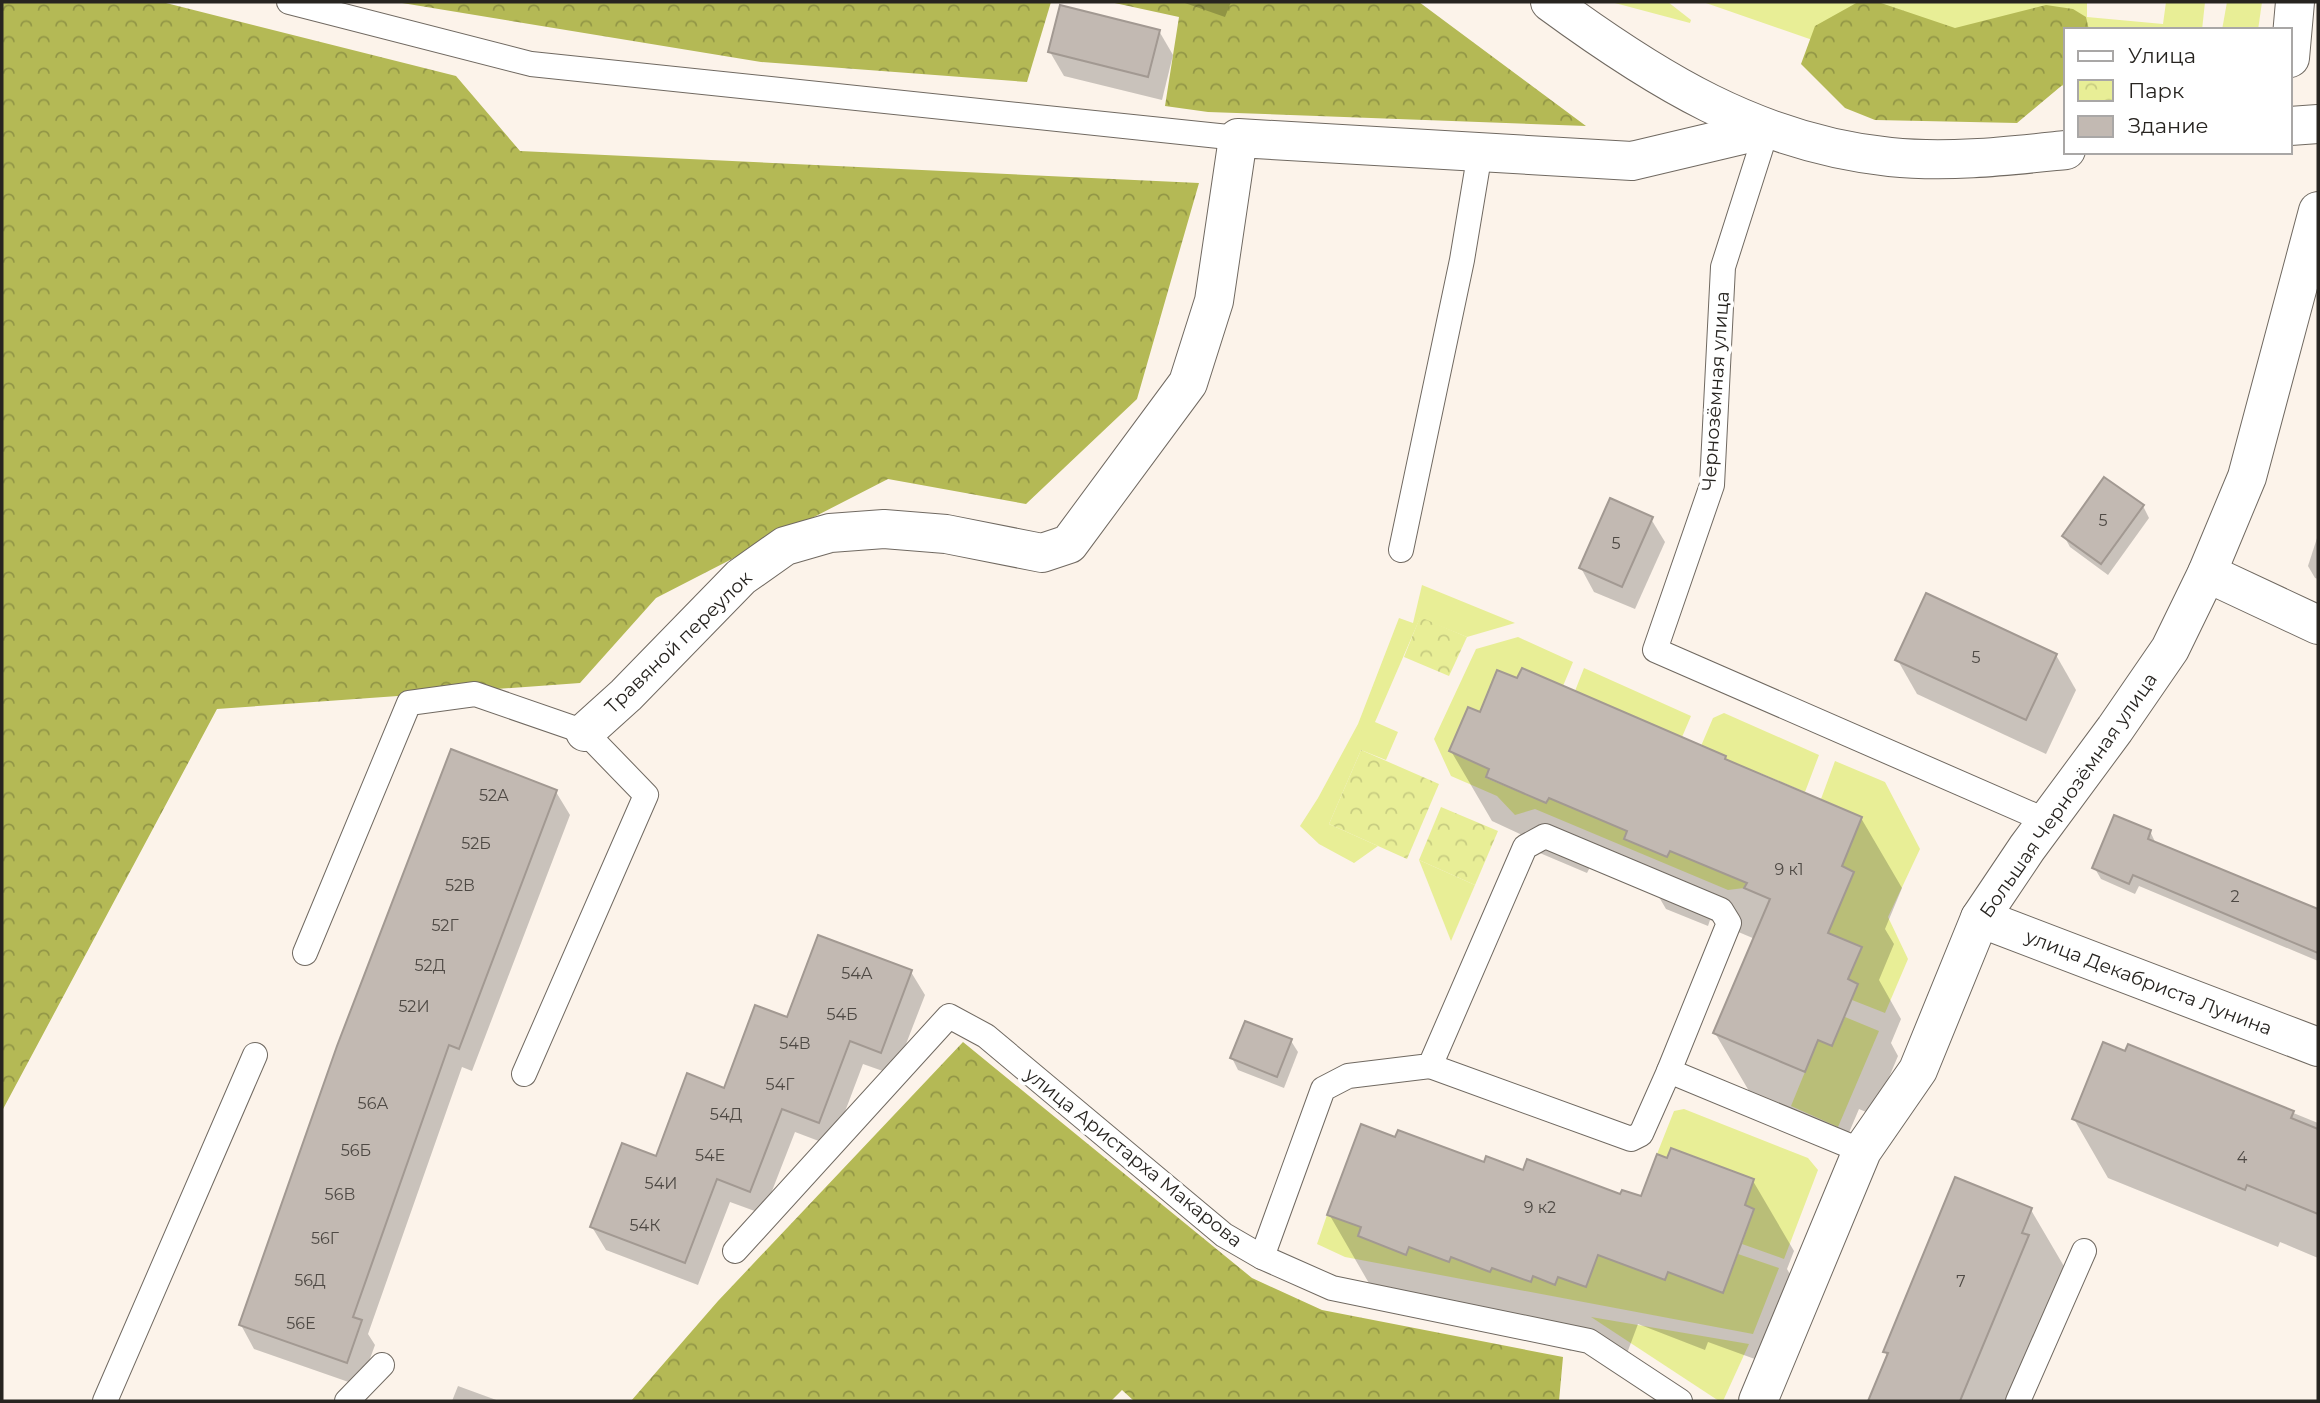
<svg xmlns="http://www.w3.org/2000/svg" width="2320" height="1403" font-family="Montserrat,sans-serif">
	<defs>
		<pattern id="forest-crowns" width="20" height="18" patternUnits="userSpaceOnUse" patternTransform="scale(1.75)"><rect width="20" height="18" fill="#b4b955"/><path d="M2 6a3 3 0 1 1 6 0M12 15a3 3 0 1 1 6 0" fill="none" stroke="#929646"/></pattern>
		<pattern id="park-crowns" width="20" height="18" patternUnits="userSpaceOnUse" patternTransform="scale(1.75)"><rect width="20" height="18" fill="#e8ee96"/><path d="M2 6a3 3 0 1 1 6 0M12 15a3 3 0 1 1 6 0" fill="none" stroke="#c7cc81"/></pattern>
	</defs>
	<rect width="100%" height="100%" fill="#fcf3ea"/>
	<!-- grass -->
	<g fill="#e8ee96">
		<path d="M1611,2h57l23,18 -1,3z"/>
		<path d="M1703,2h384v15l76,7 3,-22h39l-3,28h-136v56h-3l-93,-11 -146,-31z"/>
		<path d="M2227,2h35l-4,28h-36z"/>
		<path d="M1422,585l93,38 -48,14 -47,-19 -45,104 23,10 -12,28 -25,-10 -32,74 49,22 -24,17 -35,-19 -19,-18 18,-28 40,-74 41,-106 14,5z"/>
		<path d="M1518,637l55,25 -10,24 -41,-18 -5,10 -20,-8 -17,42 -11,-5 20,62 -3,9 60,25 3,-5 79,30 -4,11 43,18 3,-6 77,30 -3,7 -16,2 -193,-81 -20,6 -18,-19 -46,-20 -17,-37 42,-90z"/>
		<path d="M1584,668l107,48 -9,21 -81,-15 7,-17 -33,-14z"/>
		<path d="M1724,713l95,42 -14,37 -45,-19 -3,5 -34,-14 3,-8 -25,-10 12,-28z"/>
		<path d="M1835,761l50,21 35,67 -32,68 20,42 -23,54 -33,-13 6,-16 -10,-5 13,-32 -33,-14 26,-60 -12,-7 20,-49 -41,-18z"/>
		<path d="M1419,860l56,25 -24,56z"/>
		<path d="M1845,1017l34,14 -41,96 -47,-21 27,-66 14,6z"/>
		<path d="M1684,1109l124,49 10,12 -34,89 -42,-15 12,-35 -9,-4 9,-26 -83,-30 -4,9 -10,-4 17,-43z"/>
		<path d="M1327,1215l34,12 -3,9 47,18 4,-7 40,15 2,-5 39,15 2,-4 39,14 2,-6 22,8 3,-7 28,10 12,-32 66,25 4,-8 55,21 15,-39 41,14 -26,66 -408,-77 -28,-13z"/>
		<path d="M1591,1317l158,27 -26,57h-4z"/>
	</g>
	<!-- forest -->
	<g fill="url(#forest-crowns)">
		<path d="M2,2h160l294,74 64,75 679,32 -62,216 -111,105 -138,-25 -232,119 -76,85 -363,26 -215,402z"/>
		<path d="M396,2h655l-24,80 -266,-20z"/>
		<path d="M1110,2h309l167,124 -378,-14 -43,-6 14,-89z"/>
		<path d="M1858,2h20l77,26 91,-23 27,4 13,8 3,13h-23v52l-49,41 -142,-3 -30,-12 -44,-44 14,-38z"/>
		<path d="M963,1042l289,236 70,32 241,47 -4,44h-425l-12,-11 -11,11h-480l87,-100z"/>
	</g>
	<!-- park -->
	<g fill="url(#park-crowns)">
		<path d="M1420,617l47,20 -18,39 -45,-19z"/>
		<path d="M1361,750l78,34 -32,75 -78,-35z"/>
		<path d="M1441,807l57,24 -23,54 -56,-25z"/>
	</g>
	<!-- shadow -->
	<g fill="#0003">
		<path d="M1182,2h49l-6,15z"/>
		<path d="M1159,31l14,24 -11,45 -98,-24 -14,-24z"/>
		<path d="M2143,506l6,12 -41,57 -38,-28 -6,-11z"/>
		<path d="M1651,519l14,23 -30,67 -41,-17 -13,-24z"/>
		<path d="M2318,535v44l-3,-1 -7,-12z"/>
		<path d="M2056,655l20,35 -30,64 -129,-60 -20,-35z"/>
		<path d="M1481,714l244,43 2,4 134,57 41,70 -17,41 9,15 -15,36 22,39 -10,24 7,13 -25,59 -14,-6 -14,33 -89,-39 -41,-70 40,-94 -45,-19 -2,6 -42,-17 -7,-12 -69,-30 -3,6 -59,-25 -8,-14 -28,-13 -41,-70z"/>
		<path d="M556,792l14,23 -98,256 -10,-4 -94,267 7,11 -15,41 -106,-37 -13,-24z"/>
		<path d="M2150,831l6,13 162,67v50l-179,-75 -4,8 -34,-15 -7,-12z"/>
		<path d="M911,972l14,23 -31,80 -31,-11 -31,82 -37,-14 -32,82 -33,-12 -32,83 -92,-35 -14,-23 133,-137 63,-71z"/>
		<path d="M1291,1041l7,11 -14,36 -46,-18 -6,-12z"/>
		<path d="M2129,1046l189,77v135l-38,-16 -2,5 -170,-69 -34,-59 52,-66z"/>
		<path d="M1396,1139l89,25 136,32 21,3 111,-18 41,70 -7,18 7,12 -31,81 -55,-20 -3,8 -67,-26 -12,32 -52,-10 -3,5 -201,-66 -41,-71z"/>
		<path d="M2031,1210l34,58 -47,133h-148l18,-44 -3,-5z"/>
		<path d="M458,1386l41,15h-47z"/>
	</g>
	<!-- building -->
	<g fill="#c2b9b2" stroke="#a29992" stroke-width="2">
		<path d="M1060,5l100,25 -12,47 -100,-25z"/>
		<path d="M2104,477l40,28 -43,59 -39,-28z"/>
		<path d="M1610,498l43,19 -31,70 -43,-19z"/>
		<path d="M1926,593l131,61 -31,66 -131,-60z"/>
		<path d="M1522,668l204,88 -1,3 137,58 -20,49 12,6 -26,61 34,14 -14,32 10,5 -26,62 -14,-6 -13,32 -92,-39 57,-134 -26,-11 3,-5 -77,-32 -3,6 -43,-18 3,-8 -78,-33 -3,5 -60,-26 3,-8 -40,-18 19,-44 12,5 17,-42 20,8z"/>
		<path d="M451,749l106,41 -98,259 -10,-4 -96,272 9,3 -15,43 -108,-38 98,-279z"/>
		<path d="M2114,815l37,15 -3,9 170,70v44l-185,-78 -4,9 -37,-16z"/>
		<path d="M818,935l94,35 -31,83 -31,-12 -31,82 -37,-14 -32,83 -33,-13 -32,84 -95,-36 32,-84 34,13 31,-83 37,15 31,-83 32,12z"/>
		<path d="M1245,1021l47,18 -15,38 -47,-19z"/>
		<path d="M2103,1042l22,9 3,-7 136,55 30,12 -3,7 27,11v85l-71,-29 -2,5 -173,-71z"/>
		<path d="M1361,1124l34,13 3,-7 86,32 2,-6 37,14 4,-11 93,35 2,-4 19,6 16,-42 10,4 4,-10 83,31 -9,26 9,4 -31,84 -55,-21 -3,8 -67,-25 -12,32 -28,-10 -3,8 -22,-9 -2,6 -39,-14 -2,4 -39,-15 -2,5 -40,-15 -3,8 -48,-19 3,-9 -34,-12z"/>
		<path d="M1955,1177l77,31 -10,25 7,2 -69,166h-92l20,-48 -5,-1z"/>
	</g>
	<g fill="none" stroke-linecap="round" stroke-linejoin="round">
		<!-- service casing -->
		<g stroke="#706961" stroke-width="26">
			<g id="service">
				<path d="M289,2l242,62 707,74"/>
				<path d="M1767,129l-44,138 -11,218 -57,165 392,171"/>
				<path d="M1401,550l61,-290 18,-108"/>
				<path d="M305,953l104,-250 66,-9 110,38 61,63 -122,279"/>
				<path d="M1430,1066l201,73 10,-5 28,-63"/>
				<path d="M735,1251l214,-235 37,20 238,199 38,22 70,31 257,53 91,60"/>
				<path d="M1262,1257l61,-168 25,-13 82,-10 95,-219 20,-11 176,74 8,13 -60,148 193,80"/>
				<path d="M105,1401l150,-346"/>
				<path d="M347,1401l35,-36"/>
				<path d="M2018,1401l66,-150"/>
			</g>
		</g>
		<!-- minor casing -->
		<g stroke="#706961" stroke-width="40">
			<g id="minor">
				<path d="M2290,58l5,-56"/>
				<path d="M2207,573l111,52"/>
				<path d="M585,732l41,-37 115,-118 44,-31 45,-13 54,-4 62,5 96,19 27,-9 119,-161 26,-82 24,-163 394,23 135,-32"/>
				<path d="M1980,918l338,129"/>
				<path d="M1758,1401l104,-250 56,-81 62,-152 47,-70 88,-119 55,-80 37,-76 40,-96 71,-266"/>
			</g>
		</g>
		<!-- tertiary casing -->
		<g stroke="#706961" stroke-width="40">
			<g id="tertiary">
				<path d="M1550,2c105,77 207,141 340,155 59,6 118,-1 176,-7"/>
				<path d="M2290,126l28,-2"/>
			</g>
		</g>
		<!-- service -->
		<use href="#service" stroke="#fff" stroke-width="24"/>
		<!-- minor -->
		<use href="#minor" stroke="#fff" stroke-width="38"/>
		<!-- tertiary -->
		<use href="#tertiary" stroke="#fff" stroke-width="38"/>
	</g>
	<g text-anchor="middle" stroke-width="7" stroke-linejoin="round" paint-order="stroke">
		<!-- number labels -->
		<g font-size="16" fill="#4e4944">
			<text x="2103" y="526">5</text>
			<text x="1616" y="549">5</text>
			<text x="1976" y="663">5</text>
			<text x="494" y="801">52А</text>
			<text x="476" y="849">52Б</text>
			<text x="1789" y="875">9 к1</text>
			<text x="460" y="891">52В</text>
			<text x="2235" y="902">2</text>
			<text x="445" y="931">52Г</text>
			<text x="430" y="971">52Д</text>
			<text x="857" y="979">54А</text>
			<text x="414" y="1012">52И</text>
			<text x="842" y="1020">54Б</text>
			<text x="795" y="1049">54В</text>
			<text x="780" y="1090">54Г</text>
			<text x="373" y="1109">56А</text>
			<text x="726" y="1120">54Д</text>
			<text x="356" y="1156">56Б</text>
			<text x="710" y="1161">54Е</text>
			<text x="2242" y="1163">4</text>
			<text x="661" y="1189">54И</text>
			<text x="340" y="1200">56В</text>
			<text x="1540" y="1213">9 к2</text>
			<text x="645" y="1231">54К</text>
			<text x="325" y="1244">56Г</text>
			<text x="310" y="1286">56Д</text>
			<text x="1961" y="1287">7</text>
			<text x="301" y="1329">56Е</text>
		</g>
		<!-- street labels -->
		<g font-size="19" fill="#272420" stroke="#fff">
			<text transform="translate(1715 391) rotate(-86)" y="7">Чернозёмная улица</text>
			<text transform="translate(678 642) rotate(-44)" y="7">Травяной переулок</text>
			<text transform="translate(2068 795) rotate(-55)" y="7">Большая Чернозёмная улица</text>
			<text transform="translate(2149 982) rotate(21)" y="7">улица Декабриста Лунина</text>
			<text transform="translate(1134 1157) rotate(39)" y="7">улица Аристарха Макарова</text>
		</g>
	</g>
	<!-- border -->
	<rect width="2320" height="1403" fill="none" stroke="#272420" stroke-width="7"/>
	<!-- legend -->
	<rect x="2064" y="28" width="228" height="126" fill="#ffffff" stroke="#a9a7a6" stroke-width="2"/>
	<rect x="2078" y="51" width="35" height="10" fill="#ffffff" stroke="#a9a7a6" stroke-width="2"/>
	<text x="2128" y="63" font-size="21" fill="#272420">Улица</text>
	<rect x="2078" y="80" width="35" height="21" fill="url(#park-crowns)" stroke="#a9a7a6" stroke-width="2"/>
	<text x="2128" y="98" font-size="21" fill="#272420">Парк</text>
	<rect x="2078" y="116" width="35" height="21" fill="#c2b9b2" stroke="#a9a7a6" stroke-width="2"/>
	<text x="2128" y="133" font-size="21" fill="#272420">Здание</text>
</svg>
